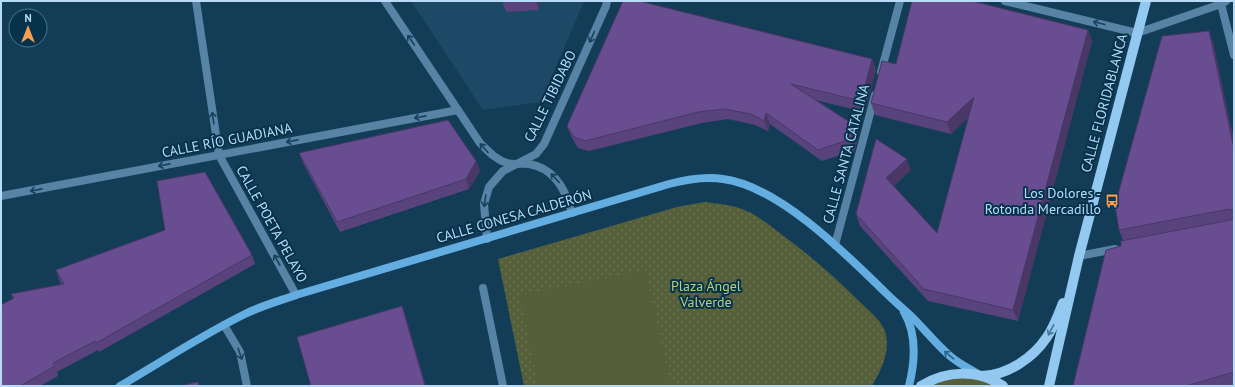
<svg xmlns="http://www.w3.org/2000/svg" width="1235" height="387" font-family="'PT Sans',sans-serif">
	<defs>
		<pattern id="grass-dots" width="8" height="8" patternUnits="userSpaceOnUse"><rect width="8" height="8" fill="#555f39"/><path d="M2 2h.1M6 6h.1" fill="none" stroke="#6b7556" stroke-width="1.8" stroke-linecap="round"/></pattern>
	</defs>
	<rect width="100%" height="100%" fill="#133d57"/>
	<!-- built -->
	<path fill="#1b4966" d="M411,1h173l-43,101 -58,8z"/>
	<!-- grass -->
	<path fill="url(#grass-dots)" d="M705,202c15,2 30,3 44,10 10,5 19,12 28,19 29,21 57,45 83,71 8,8 19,16 24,27 8,19 -2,40 -12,57h-348l-26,-127 179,-52z"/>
	<!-- garden -->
	<g fill="#555f39">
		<path d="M646,270l25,116h-133l-18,-91z"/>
		<path d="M958,373l45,13h-82z"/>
	</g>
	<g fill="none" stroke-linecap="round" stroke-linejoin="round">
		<!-- minor -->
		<g stroke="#5784a4" stroke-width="8">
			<path d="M196,1l23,154 77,140"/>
			<path d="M385,1l95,142c8,8 15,16 27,20 7,2 15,0 22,1 25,4 37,26 43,49"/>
			<path d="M1005,1l132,32 84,-29 5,-3"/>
			<path d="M1221,4l13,51"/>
			<path d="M881,72l19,-71"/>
			<path d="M1,196l457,-86"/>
			<path d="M487,239l-3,-35 5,-17 14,-16 33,-17 8,-10 62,-138 1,-5"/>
			<path d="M835,245l40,-150"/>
			<path d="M1079,256l36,-7"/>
			<path d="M483,288l20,98"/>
			<path d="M224,325l16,27 7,34"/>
		</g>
		<!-- secondary -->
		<g stroke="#63ade0" stroke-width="8">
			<path d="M904,312c13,22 11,50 5,74"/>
			<path d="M120,386c41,-24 82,-51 125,-72 16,-8 34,-13 51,-19l373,-111c19,-5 36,-8 54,-5 56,7 125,77 164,115 9,9 18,16 27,25 12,12 23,26 36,37 8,7 18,12 28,18"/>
		</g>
		<!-- primary -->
		<g stroke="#93c9f1" stroke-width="10">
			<path d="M982,376c26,-1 51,-18 65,-39 7,-10 11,-22 16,-34"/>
			<path d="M921,386c25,-16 57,-17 82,0"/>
			<path d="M1049,386l30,-130 67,-255"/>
		</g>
	</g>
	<!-- wall -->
	<g fill="#59437d">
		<path d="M502,1h37v9l-33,2z"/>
		<path d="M1088,30l4,11 -74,280 -90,-20 -68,-75 -4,-12 55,-44 -17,16 43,47 32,-116 -18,17 -76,-19 -4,-12 25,-39z"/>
		<path d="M1209,31l4,11 21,99v244l-2,1h-159l48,-140 2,-5 -4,-11z"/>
		<path d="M872,59l4,11 -11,42 -50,-12 39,25 4,11 -3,14 -33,11 -52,-37 -2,7 -13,-6 -27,-6 -26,4 -113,28 -11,-3 -7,-12 -4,-10z"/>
		<path d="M299,153l177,8 4,10 -11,18 -129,43 -37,-69z"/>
		<path d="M252,255l3,9 -156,88 -1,-2 -41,22 1,4 -18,10h-39l12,-88 -2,-4 51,-9 -3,-5 -3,-10z"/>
	</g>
	<!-- shaded-wall -->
	<g fill="#493766">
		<path d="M536,1h3v9z"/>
		<path d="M1088,30l4,11 -74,280 -5,-11z"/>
		<path d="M1209,31l4,11 21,99v8z"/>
		<path d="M872,59l4,11 -11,42 -4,-11z"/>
		<path d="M974,97l4,11 -27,26 -4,-12z"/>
		<path d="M766,113l4,11 -2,7 -4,-10z"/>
		<path d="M854,125l4,11 -3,14 -4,-11z"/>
		<path d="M907,159l4,11 -20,19 -5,-11z"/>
		<path d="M476,161l4,10 -11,18 -3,-10z"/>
		<path d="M402,306l4,11 20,69h-1z"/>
	</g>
	<!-- building -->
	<g fill="#684e91" stroke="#493766">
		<path d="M623,1h16l233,58 -11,42 -70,-17 63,41 -3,14 -33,11 -52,-37 -2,8 -13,-7 -27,-5 -26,3 -113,29 -11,-4 -7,-11z"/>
		<path d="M912,1h60l116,29 -75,280 -89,-21 -68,-75 20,-75 31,20 -21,19 51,55 37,-136 -27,25 -76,-19 11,-42 14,3z"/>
		<path d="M1209,31l25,118v62l-5,-2 -110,21 -4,-25 47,-169z"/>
		<path d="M448,120l28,41 -10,18 -129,43 -38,-69z"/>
		<path d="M205,172l47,83 -156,88 -1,-2 -42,22 2,3 -35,20h-19v-81l13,-7 -3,-4 53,-10 -8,-14 109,-40 -8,-49z"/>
		<path d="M1234,217v155l-48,14h-113l33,-136 15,-4v-5l110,-21z"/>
		<path d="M402,306l23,80h-114l-14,-49z"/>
		<path d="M198,382l1,4h-20z"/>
	</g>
	<!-- one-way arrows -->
	<defs><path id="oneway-shaft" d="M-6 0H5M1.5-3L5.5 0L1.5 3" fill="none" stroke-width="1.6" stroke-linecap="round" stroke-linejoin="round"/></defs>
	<g stroke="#16425e">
		<use href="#oneway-shaft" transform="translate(1099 23) rotate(-166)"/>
		<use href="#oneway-shaft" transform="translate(592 37) rotate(114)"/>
		<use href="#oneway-shaft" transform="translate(411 40) rotate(-124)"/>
		<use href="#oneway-shaft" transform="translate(420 117) rotate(169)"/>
		<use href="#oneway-shaft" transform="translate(213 118) rotate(-98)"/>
		<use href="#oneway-shaft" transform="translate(292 141) rotate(169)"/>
		<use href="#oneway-shaft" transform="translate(484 148) rotate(-132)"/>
		<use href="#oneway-shaft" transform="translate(164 165) rotate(169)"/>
		<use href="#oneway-shaft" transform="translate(555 178) rotate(-133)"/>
		<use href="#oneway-shaft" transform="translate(36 190) rotate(169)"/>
		<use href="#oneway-shaft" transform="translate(485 201) rotate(98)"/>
		<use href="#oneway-shaft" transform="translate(277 260) rotate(-119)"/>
		<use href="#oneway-shaft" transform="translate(240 354) rotate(71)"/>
	</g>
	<use stroke="#457696" href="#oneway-shaft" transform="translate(1051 330) rotate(118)"/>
	<use stroke="#2b6387" href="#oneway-shaft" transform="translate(949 355) rotate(-140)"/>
	<!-- icons -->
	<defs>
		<g id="bus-bare" transform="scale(1.08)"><path d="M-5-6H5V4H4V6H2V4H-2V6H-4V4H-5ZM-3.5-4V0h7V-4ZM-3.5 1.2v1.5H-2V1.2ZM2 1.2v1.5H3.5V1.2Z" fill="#f99f4d" stroke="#06324c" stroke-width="2.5" paint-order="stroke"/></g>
	</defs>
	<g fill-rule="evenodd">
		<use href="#bus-bare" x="1112" y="201"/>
	</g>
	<g text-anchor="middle" stroke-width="4" stroke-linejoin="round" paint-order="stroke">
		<!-- street labels -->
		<g font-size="14" fill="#b8dcf7" stroke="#06324c">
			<text transform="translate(550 96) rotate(-64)" y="5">CALLE TIBIDABO</text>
			<text transform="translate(1104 103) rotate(-75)" y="5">CALLE FLORIDABLANCA</text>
			<text transform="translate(227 140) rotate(-11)" y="5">CALLE RÍO GUADIANA</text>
			<text transform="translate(846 154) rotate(-75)" y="5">CALLE SANTA CATALINA</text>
			<text transform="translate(514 216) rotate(-16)" y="5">CALLE CONESA CALDERÓN</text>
			<text transform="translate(272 224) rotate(61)" y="5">CALLE POETA PELAYO</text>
		</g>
		<!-- poi labels -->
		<g font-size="14" fill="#b8dcf7" stroke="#06324c" text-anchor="end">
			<text x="1101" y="198">Los Dolores -<tspan x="1101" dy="16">Rotonda Mercadillo</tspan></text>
		</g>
		<!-- park labels -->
		<g font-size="14" fill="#b9d070" stroke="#06324c">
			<text x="706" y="291">Plaza Ángel<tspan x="706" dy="16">Valverde</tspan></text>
		</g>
	</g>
	<!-- border -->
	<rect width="1235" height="387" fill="none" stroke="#b8dcf7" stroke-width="4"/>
	<!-- north arrow -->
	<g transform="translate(28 28)"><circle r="19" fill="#06324c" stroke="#4d7690"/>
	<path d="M0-3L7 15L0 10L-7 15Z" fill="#f99f4d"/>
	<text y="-6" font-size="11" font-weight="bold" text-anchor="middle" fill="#b8dcf7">N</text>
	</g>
</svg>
